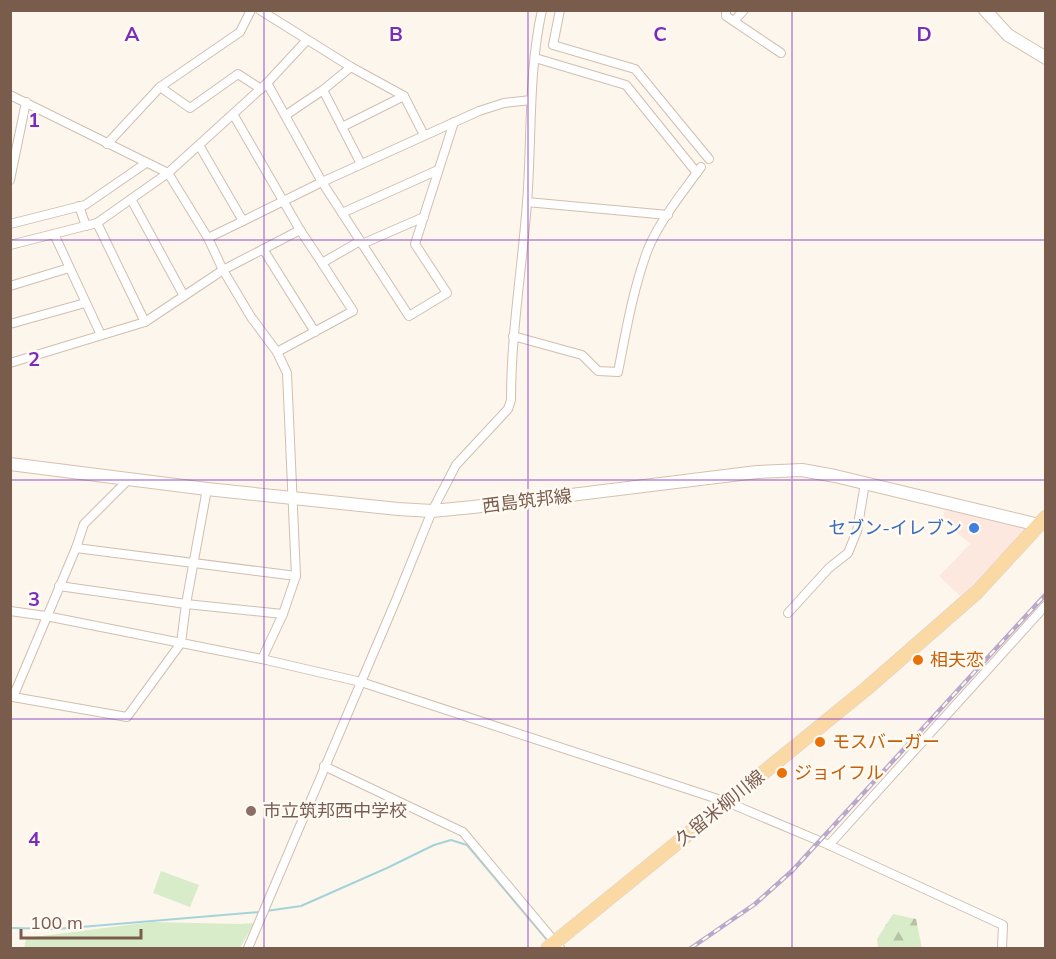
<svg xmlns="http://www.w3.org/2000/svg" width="1056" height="959" font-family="Mulish,'Noto Sans JP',sans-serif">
	<defs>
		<pattern id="forest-firs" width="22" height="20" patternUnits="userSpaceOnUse" patternTransform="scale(1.5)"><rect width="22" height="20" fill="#d8ecc9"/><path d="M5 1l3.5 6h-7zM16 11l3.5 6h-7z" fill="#b4c2a5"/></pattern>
	</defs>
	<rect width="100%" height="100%" fill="#fdf6ec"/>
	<!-- commercial -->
	<path fill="#fde8e0" d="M946,506l80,19v4l-65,68 -22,-21 31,-32 -28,-24z"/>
	<!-- forest -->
	<path fill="url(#forest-firs)" d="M893,914l23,5 6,29h-44l-1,-9z"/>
	<!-- park -->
	<g fill="#d8ecc9">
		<path d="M161,871l38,14 -9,22 -37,-14z"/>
		<path d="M151,922l89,2 14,-1 -14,25h-216l2,-10z"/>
	</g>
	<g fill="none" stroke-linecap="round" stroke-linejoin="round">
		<!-- stream -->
		<g stroke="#a5d3da" stroke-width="2">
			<path d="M266,911l35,-5 86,-38 47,-23 17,-5 16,5 81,96"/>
			<path d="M10,928l47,1 203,-17"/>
		</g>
		<!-- minor casing -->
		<g stroke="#d1beb0" stroke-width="10">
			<g id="minor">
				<path d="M260,10l91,57 53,29 20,39"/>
				<path d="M560,10l-7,35 82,24 74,90"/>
				<path d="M726,10v6l55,37"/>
				<path d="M734,21l10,-11"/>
				<path d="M535,58l91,27 71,88"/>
				<path d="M267,83l55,99 87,134 38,-23 -32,-49 39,-122"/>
				<path d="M160,87l30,21 48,-34 23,15"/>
				<path d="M323,90l38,74"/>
				<path d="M10,95l158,78 40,65 15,32 28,47 26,35 10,21 9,203 -13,38 -21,45"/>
				<path d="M233,114l67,116"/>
				<path d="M286,115l37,-25 28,-23"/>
				<path d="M342,127l62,-31"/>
				<path d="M107,144l53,-57 80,-55 11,-22"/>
				<path d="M199,145l44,76 79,-39 157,-71 25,-8 27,-3"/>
				<path d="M10,180l16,-78"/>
				<path d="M131,199l53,97"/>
				<path d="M527,202l141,13"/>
				<path d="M79,206l7,20"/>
				<path d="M342,213l96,-43"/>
				<path d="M97,223l48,99"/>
				<path d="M10,224l75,-19 61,-42"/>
				<path d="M54,234l47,101"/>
				<path d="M208,238l35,-17"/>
				<path d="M362,244l62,-27"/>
				<path d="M10,245l87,-22 71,-50 99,-90 40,-43"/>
				<path d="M263,249l52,83"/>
				<path d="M10,286l59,-18"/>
				<path d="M10,324l75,-21"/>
				<path d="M513,336l69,19 16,16 20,1c8,-41 15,-83 30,-123 12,-29 35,-57 53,-82"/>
				<path d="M277,352l76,-41 -31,-48 38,-22"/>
				<path d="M10,363l135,-41 78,-52 77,-40 22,33"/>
				<path d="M129,479l-45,45 -8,24 -63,149 114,20 54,-74 5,-39 21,-115"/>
				<path d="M76,548l220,28"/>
				<path d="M59,586l127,18 97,10"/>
				<path d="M10,611l36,5 216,43 99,23 366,120 102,43 174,80 -1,23"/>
				<path d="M788,613l41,-45 19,-15 9,-22 8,-48"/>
				<path d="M324,766l139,66 97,116"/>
				<path d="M829,845l217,-240"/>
				<path d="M248,948l148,-348 36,-89 24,-46 52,-56 3,-9c0,-66 11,-131 16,-197 5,-64 1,-130 15,-193"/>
			</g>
		</g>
		<!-- secondary casing -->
		<g stroke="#d6c0b0" stroke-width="14">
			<g id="secondary">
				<path d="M985,10l23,25 38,23"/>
				<path d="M10,464l197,25 191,20 34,2 41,-4 284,-35 45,-2 33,6 204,49"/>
			</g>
		</g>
		<!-- primary casing -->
		<g stroke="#dad1cd" stroke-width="15">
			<path id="primary" d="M548,948l318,-259 111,-97 69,-75"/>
		</g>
		<!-- minor -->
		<use href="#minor" stroke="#fff" stroke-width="8"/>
		<!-- secondary -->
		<use href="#secondary" stroke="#fff" stroke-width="12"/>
		<!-- primary -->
		<use href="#primary" stroke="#fbd9a5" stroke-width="14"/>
		<!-- rail casing -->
		<g stroke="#b9a8c9" stroke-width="4.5">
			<path id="rail" d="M691,948l64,-44 37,-33 254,-277"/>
		</g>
		<!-- rail -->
		<use href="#rail" stroke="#fffaf3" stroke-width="2" stroke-dasharray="7" stroke-linecap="butt"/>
	</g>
	<!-- grid -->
	<path fill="none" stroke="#7b2cbf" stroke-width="1.5" stroke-opacity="0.55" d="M264,10v938M528,10v938M792,10v938M10,240h1036M10,480h1036M10,719h1036"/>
	<!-- markers -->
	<circle fill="#3f7fe0" stroke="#fffaf3" stroke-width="2" cx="974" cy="528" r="6"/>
	<g fill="#e8710a" stroke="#fffaf3" stroke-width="2">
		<circle cx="918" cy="660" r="6"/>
		<circle cx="820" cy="742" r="6"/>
		<circle cx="782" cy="773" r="6"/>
	</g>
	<circle fill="#8d6e63" stroke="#fffaf3" stroke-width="2" cx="251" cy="811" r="6"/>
	<g text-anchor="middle" stroke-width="5" stroke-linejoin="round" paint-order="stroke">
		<!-- street labels -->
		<g font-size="18" fill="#7a5c4d" stroke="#fffaf3">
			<text transform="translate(527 501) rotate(-7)" y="6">西島筑邦線</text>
			<text transform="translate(720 808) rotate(-39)" y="6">久留米柳川線</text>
		</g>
		<!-- shop labels -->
		<g font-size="18" fill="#366cbe" stroke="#fffaf3" text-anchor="end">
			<text x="962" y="534">セブン-イレブン</text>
		</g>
		<!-- food labels -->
		<g font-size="18" fill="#c56008" stroke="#fffaf3" text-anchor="start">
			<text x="930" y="666">相夫恋</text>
			<text x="832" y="748">モスバーガー</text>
			<text x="794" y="779">ジョイフル</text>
		</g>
		<!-- education labels -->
		<g font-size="18" fill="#785e54" stroke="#fffaf3" text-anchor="start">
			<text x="263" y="817">市立筑邦西中学校</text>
		</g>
	</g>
	<g font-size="20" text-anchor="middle" font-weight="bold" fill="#7b2cbf" stroke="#fffaf3" stroke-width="5" stroke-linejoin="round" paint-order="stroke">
		<text x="132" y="41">A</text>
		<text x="396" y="41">B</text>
		<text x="660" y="41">C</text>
		<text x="924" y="41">D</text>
		<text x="34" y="127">1</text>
		<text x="34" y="366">2</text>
		<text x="34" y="606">3</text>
		<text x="34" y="846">4</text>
	</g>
	<!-- border -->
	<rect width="1056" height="959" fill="none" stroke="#7a5c4d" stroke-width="24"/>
	<!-- scale -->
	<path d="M21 929v9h120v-9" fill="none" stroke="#7a5c4d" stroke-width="3"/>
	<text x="30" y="929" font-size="18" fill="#7a5c4d" stroke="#fffaf3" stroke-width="4.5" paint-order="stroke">100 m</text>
</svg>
